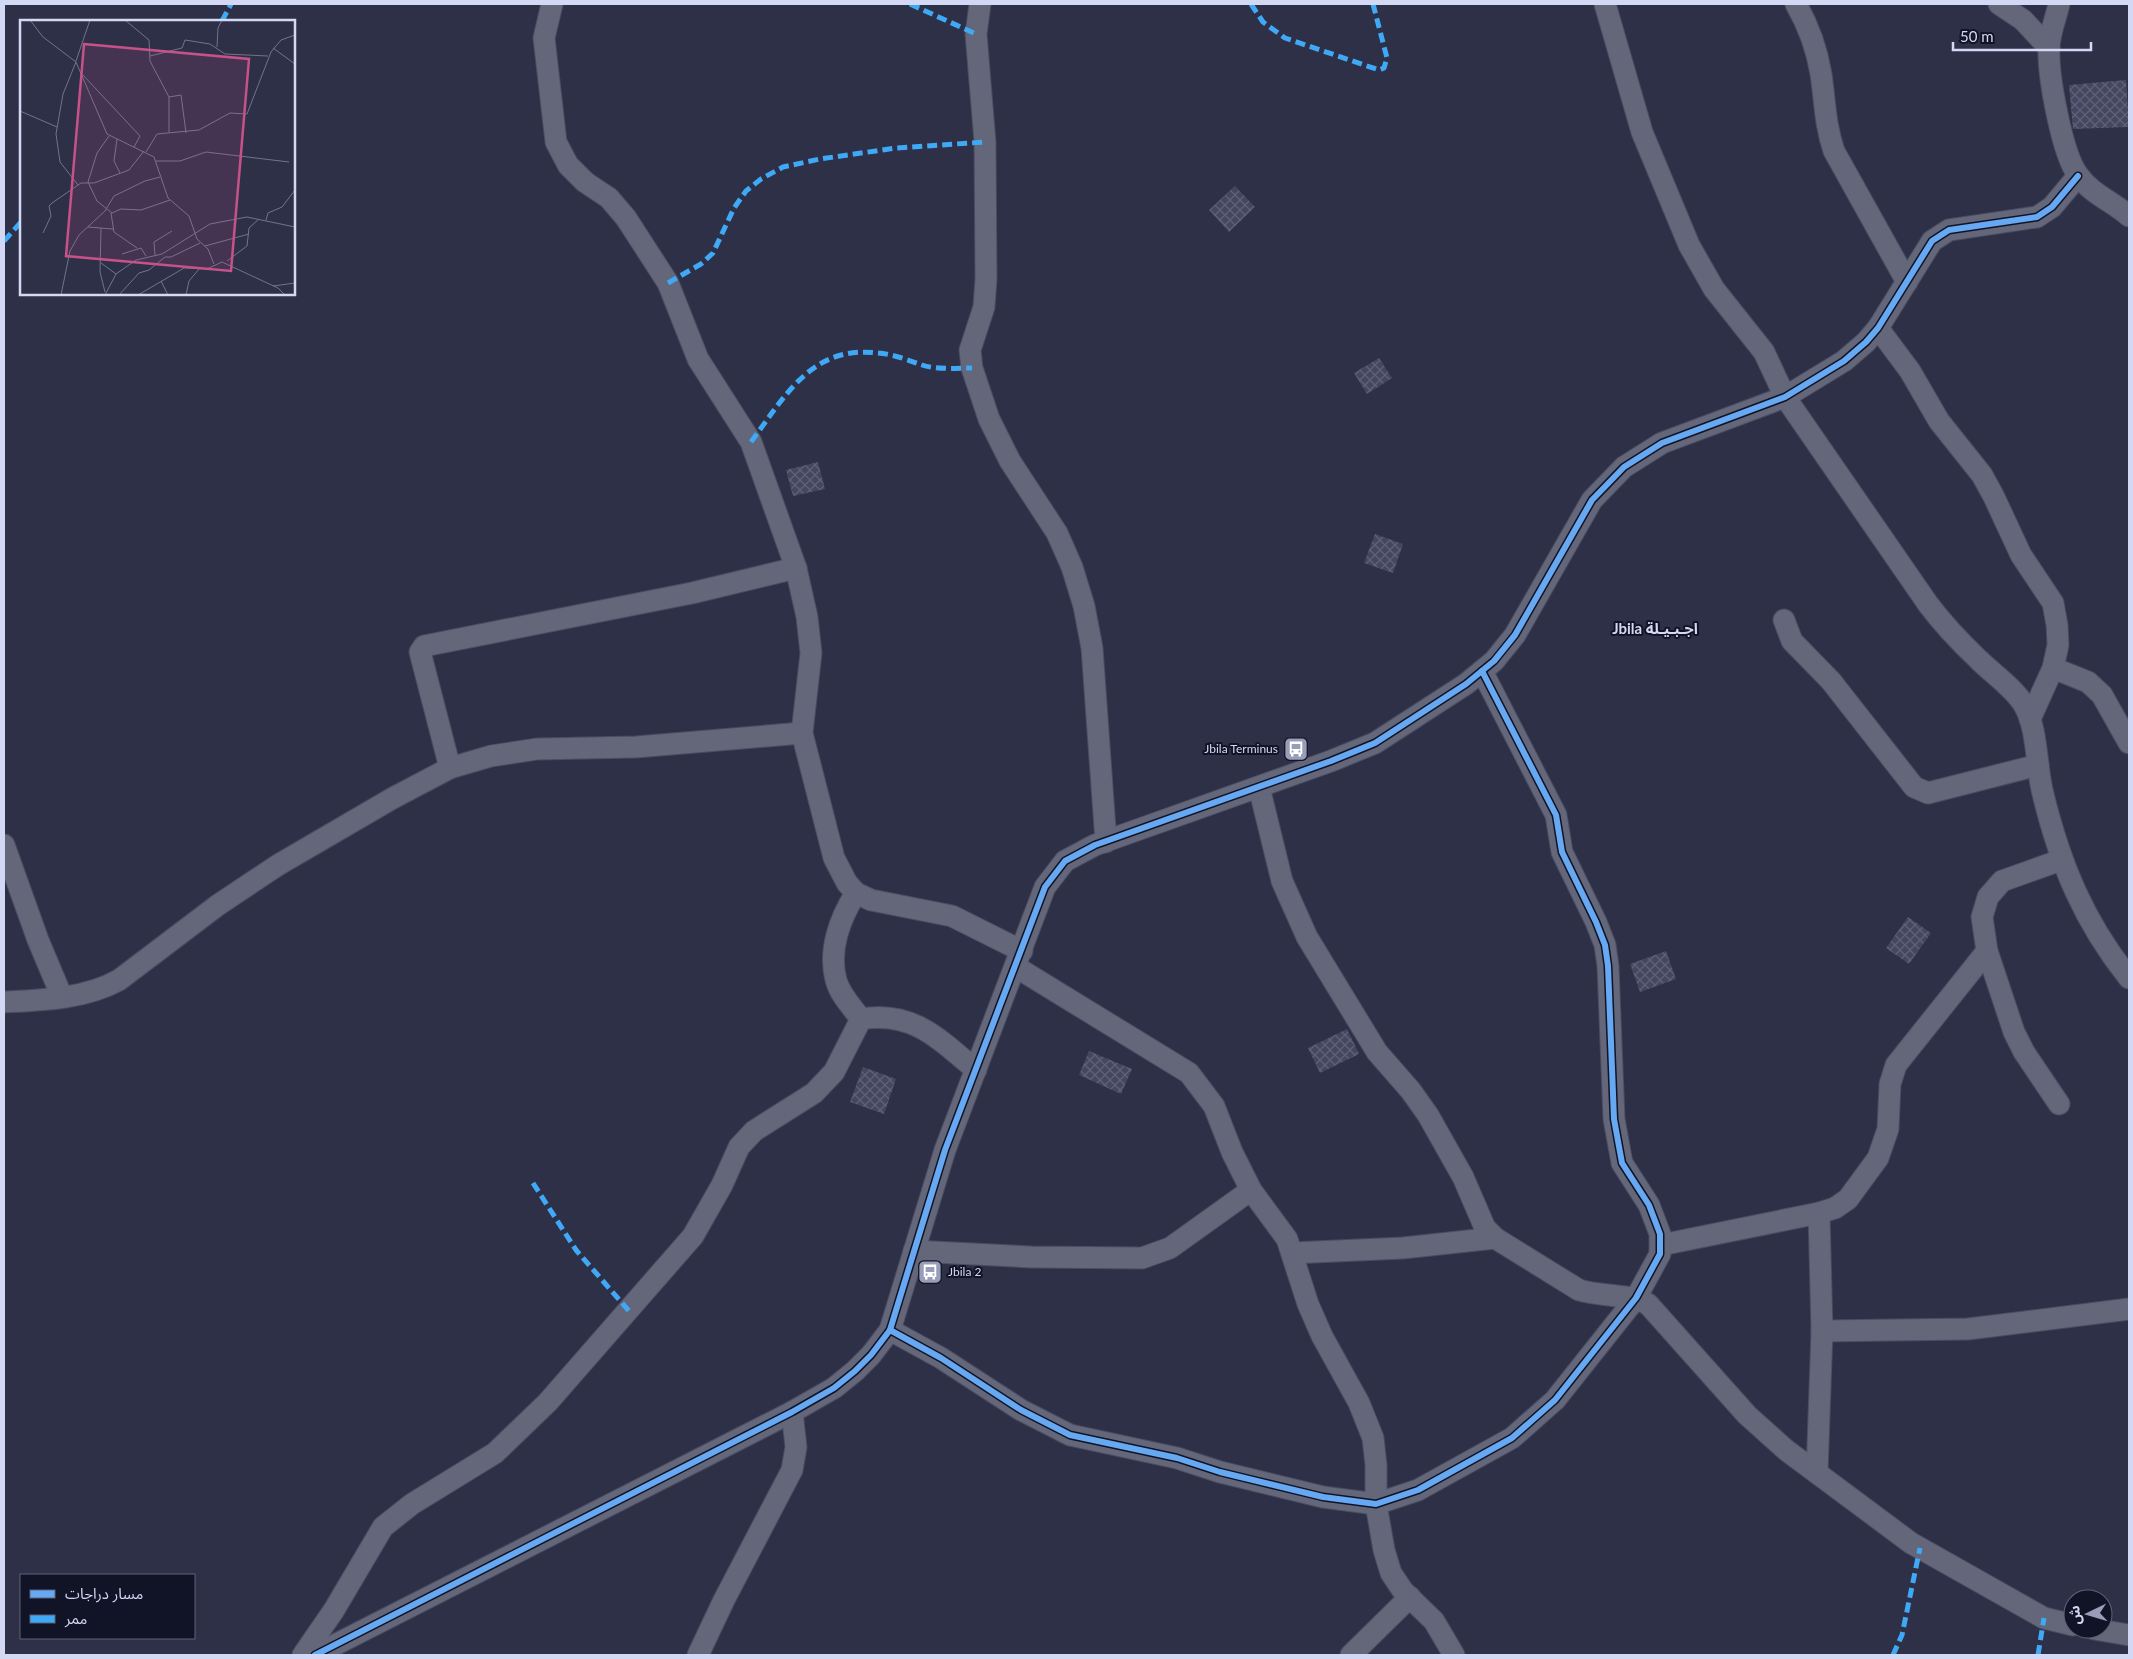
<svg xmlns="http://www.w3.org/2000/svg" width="2133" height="1659" font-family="Lato,'Noto Sans Arabic',sans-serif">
	<defs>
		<pattern id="building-cross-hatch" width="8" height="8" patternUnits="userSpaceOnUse" patternTransform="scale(1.25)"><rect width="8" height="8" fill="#454760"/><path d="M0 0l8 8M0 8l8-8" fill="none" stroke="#5f6177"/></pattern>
	</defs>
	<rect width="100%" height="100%" fill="#2e3048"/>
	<!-- building -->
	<g fill="url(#building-cross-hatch)">
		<path d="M2126,80l3,47 -56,2 -4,-44z"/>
		<path d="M1235,186l20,21 -26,25 -20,-22z"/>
		<path d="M1379,358l13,20 -25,16 -13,-21z"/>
		<path d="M818,462l7,27 -32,7 -7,-26z"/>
		<path d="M1375,534l28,10 -10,29 -29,-10z"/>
		<path d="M1908,917l23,16 -22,31 -23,-16z"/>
		<path d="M1666,951l10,28 -36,13 -10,-28z"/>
		<path d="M1347,1029l12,25 -39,19 -12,-25z"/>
		<path d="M1089,1051l43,18 -11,25 -42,-19z"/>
		<path d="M863,1067l33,12 -12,35 -34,-12z"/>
	</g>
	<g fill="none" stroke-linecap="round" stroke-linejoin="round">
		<!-- minor casing -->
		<g stroke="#4a4c61" stroke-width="23">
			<g id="minor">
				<path d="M552,4l-8,34 12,104 12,23 17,17 24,16 17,20 42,65 30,76 53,83 45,126 11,49 4,36 -9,80 32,125 13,25 9,10 15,7 81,16 70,35"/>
				<path d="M980,4l-4,30 9,108 1,137 -2,28 -14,43 2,18 17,51 21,42 47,72 15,34 12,39 8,42 14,194"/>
				<path d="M1605,4l37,128 47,113 25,44 50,63 21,45 143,207c15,20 32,38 51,56 14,14 35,28 45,45 14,24 12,63 19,89 17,70 41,128 86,184"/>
				<path d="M1796,4c12,21 21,46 25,70 4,27 4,51 13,77l73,131"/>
				<path d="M1999,4l24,16 26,28"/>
				<path d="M2059,4c-3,14 -10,30 -10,45 -1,27 13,105 29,126 12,18 35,27 51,41"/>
				<path d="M1878,328l32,43 29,50 43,54 12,22 27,58 32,48 4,22 1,20 -5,23 -23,51"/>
				<path d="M1784,620l8,21 39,40 83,106 14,6 110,-28"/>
				<path d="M2053,668l35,14 14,13 27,48"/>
				<path d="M450,768l-30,-116 4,-6 268,-53 104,-25"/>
				<path d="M1259,787l23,94 25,56 70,115 34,39 17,24 35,62 22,51 10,10 84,52c23,7 48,3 69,14l99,111 39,35 125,93 133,75 29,7"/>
				<path d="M4,845l34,95 24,57"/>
				<path d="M856,893c-16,25 -28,57 -20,87 4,15 16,27 25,39"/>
				<path d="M1016,967l173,106 25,33 18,46 19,38 36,49 21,65 14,32 37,67 14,35 3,27v39l8,46 7,23 12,18 31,30 20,34"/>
				<path d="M4,1002c38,-2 81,-3 115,-22l99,-75 60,-40 115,-67 57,-30 41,-12 46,-7 99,-2 166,-14"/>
				<path d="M2059,1104l-35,-52 -10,-20 -27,-81 -5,-34 6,-20 14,-16 59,-21"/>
				<path d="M1661,1245l158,-32 16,-5 13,-9 30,-41 10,-29 2,-45 6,-19 91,-114"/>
				<path d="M914,1251l117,6 111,1 28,-10 81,-58"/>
				<path d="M1292,1253l111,-5 92,-10"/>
				<path d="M890,1330l51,28 80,52 49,25 107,23 43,14 103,25 53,7 42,-14 94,-52 43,-38 81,-102 24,-44v-20l-11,-29 -27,-42 -8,-44 -6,-153 -3,-21 -9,-23 -34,-70 -6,-37 -74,-144"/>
				<path d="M1822,1331l146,-2 161,-20"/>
				<path d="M1817,1473l5,-142 -3,-118"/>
				<path d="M2094,1629l35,6"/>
				<path d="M303,1655l31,-45 49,-83 29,-23 83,-51 53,-51 145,-166 29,-51 17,-38 15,-16 60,-38 20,-21 27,-53c52,-9 79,21 115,51"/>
				<path d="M315,1655l477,-243 42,-24 21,-17 16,-16 19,-25 55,-180 100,-263 20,-26 30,-16 236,-84 44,-18 91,-59 28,-23 21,-26 77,-135 32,-33 38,-24 123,-46 59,-36 22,-19 12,-14 54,-87 17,-11 88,-13 15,-10 26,-31"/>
				<path d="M698,1655l26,-55 68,-130 4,-23 -4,-35"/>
				<path d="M1351,1655l59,-58"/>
			</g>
		</g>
		<!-- minor -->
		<use href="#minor" stroke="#646679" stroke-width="21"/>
		<!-- quiet -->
		<g stroke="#3fa9f5" stroke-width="5" stroke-dasharray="10 5" stroke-linecap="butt">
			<path d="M910,4l66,30"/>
			<path d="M1251,4l12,18 22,16 94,32 5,-2 3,-10 -14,-54"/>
			<path d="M222,21l9,-17"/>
			<path d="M4,241l17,-19"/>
			<path d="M668,283l33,-19 12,-11 21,-45 12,-17 15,-12 22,-12 37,-8 76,-11 89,-6"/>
			<path d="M751,442c34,-46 61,-97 126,-89 16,1 31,7 45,12 15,5 34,3 50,3"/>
			<path d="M533,1183l43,67 53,61"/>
			<path d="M1893,1655l9,-20 18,-87"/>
			<path d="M2038,1655l6,-37"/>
		</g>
		<!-- cycleway casing -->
		<g stroke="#111326" stroke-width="9">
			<g id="cycleway">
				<path d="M890,1330l51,28 80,52 49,25 107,23 43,14 103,25 53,7 42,-14 94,-52 43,-38 81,-102 24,-44v-20l-11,-29 -27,-42 -8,-44 -6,-153 -3,-21 -9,-23 -34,-70 -6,-37 -74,-144"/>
				<path d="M315,1655l477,-243 42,-24 21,-17 16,-16 19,-25 55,-180 100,-263 20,-26 30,-16 236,-84 44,-18 91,-59 28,-23 21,-26 77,-135 32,-33 38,-24 123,-46 59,-36 22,-19 12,-14 54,-87 17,-11 88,-13 15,-10 26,-31"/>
			</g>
		</g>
		<!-- cycleway -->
		<use href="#cycleway" stroke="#66a8f1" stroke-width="6"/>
	</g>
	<!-- icons -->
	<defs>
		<g id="bus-square" transform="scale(1.25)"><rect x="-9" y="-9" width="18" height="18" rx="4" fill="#999eb8" stroke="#111326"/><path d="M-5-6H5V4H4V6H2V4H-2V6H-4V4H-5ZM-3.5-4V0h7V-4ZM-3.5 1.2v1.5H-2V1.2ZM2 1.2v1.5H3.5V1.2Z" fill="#fff"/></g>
	</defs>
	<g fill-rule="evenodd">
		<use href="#bus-square" x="1296" y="749"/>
		<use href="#bus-square" x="930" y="1272"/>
	</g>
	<g text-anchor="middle" stroke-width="4" stroke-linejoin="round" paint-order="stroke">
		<!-- poi labels -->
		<g font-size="12" fill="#d3d9f4" stroke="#111326" text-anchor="end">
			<text x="1278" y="753">Jbila Terminus</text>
			<text x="948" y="1276" text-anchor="start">Jbila 2</text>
		</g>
		<!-- quarter labels -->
		<g font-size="15" font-weight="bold" fill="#d3d9f4" stroke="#111326">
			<text x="1655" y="634">Jbila اجـبـيـلة</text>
		</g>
	</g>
	<!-- overview -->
	<g transform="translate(20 20)">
		<rect width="275" height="275" fill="#2e3048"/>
		<path fill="none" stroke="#70748d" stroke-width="1" d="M10,0l13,17 33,25 31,72 47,23 14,41 21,18 8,23 11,10 6,15M105,0l24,20 1,21 19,36v35M197,27l1,-19 4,-8M253,28l22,16M130,36l32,-8 3,-8 25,4 15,10 43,2M56,41l14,-41M56,42l-13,32 -7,40 4,28 18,23M62,54l58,62 -6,11M149,77l12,-2 5,38M0,91l37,16M89,116l-12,17 -9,29 9,19 15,12 9,-4 20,1 29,-10M97,119l-3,22 6,12M126,132l11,-18 42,-4 31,-17 17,1 24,-62 10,-12 14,-5M136,141h24l26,-9 83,10M91,193l3,19 23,16M246,200l2,-7 14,-6 13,-17M68,207l25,2M81,208l-1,44 5,20M23,213l8,-17 -2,-10 3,-3 29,-20h13l35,-13 15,-19M185,226l44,-12M102,234l19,-6 5,8M135,235l-1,-13 18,-11M145,237h6l29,-14M207,241l20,-15 2,-18 10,-9M81,243l15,11M141,261l7,14M253,266l22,-3M41,275l9,-44 9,-16 26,-24 9,-15 31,-15 15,-4M85,275l11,-21 20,-14 26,-6 48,-30 37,-7 48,10M99,275l20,-22 10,-3 16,-13M118,275l46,-27 23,1 15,-7 56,26 7,7M166,275l3,-14 10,-12"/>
		<path fill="#c75289" fill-opacity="0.15" stroke="#c75289" stroke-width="2.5" d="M64,24l165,15 -18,212 -165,-15z"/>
		<rect width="275" height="275" fill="none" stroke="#d3d9f4" stroke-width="2.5"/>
	</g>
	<!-- border -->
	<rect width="2133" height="1659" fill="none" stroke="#d3d9f4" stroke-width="10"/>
	<!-- legend -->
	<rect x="20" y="1574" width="175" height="65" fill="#111326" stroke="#5f6278"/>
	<rect x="30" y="1590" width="25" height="8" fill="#66a8f1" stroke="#5f6278"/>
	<text x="65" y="1599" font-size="15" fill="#d3d9f4">مسار دراجات</text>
	<rect x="30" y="1615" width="25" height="8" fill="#3fa9f5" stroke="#5f6278"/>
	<text x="65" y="1624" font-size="15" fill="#d3d9f4">ممر</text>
	<!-- north arrow -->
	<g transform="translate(2088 1614) rotate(265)"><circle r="24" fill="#111326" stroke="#5f6278"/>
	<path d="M0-4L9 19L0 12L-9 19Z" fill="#999eb8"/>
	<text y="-8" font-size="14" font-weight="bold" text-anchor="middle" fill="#d3d9f4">ش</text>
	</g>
	<!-- scale -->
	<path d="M1953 42v8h138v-8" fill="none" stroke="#d3d9f4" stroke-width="2.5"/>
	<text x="1960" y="42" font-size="15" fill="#d3d9f4" stroke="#111326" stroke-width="4" paint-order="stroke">50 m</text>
</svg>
